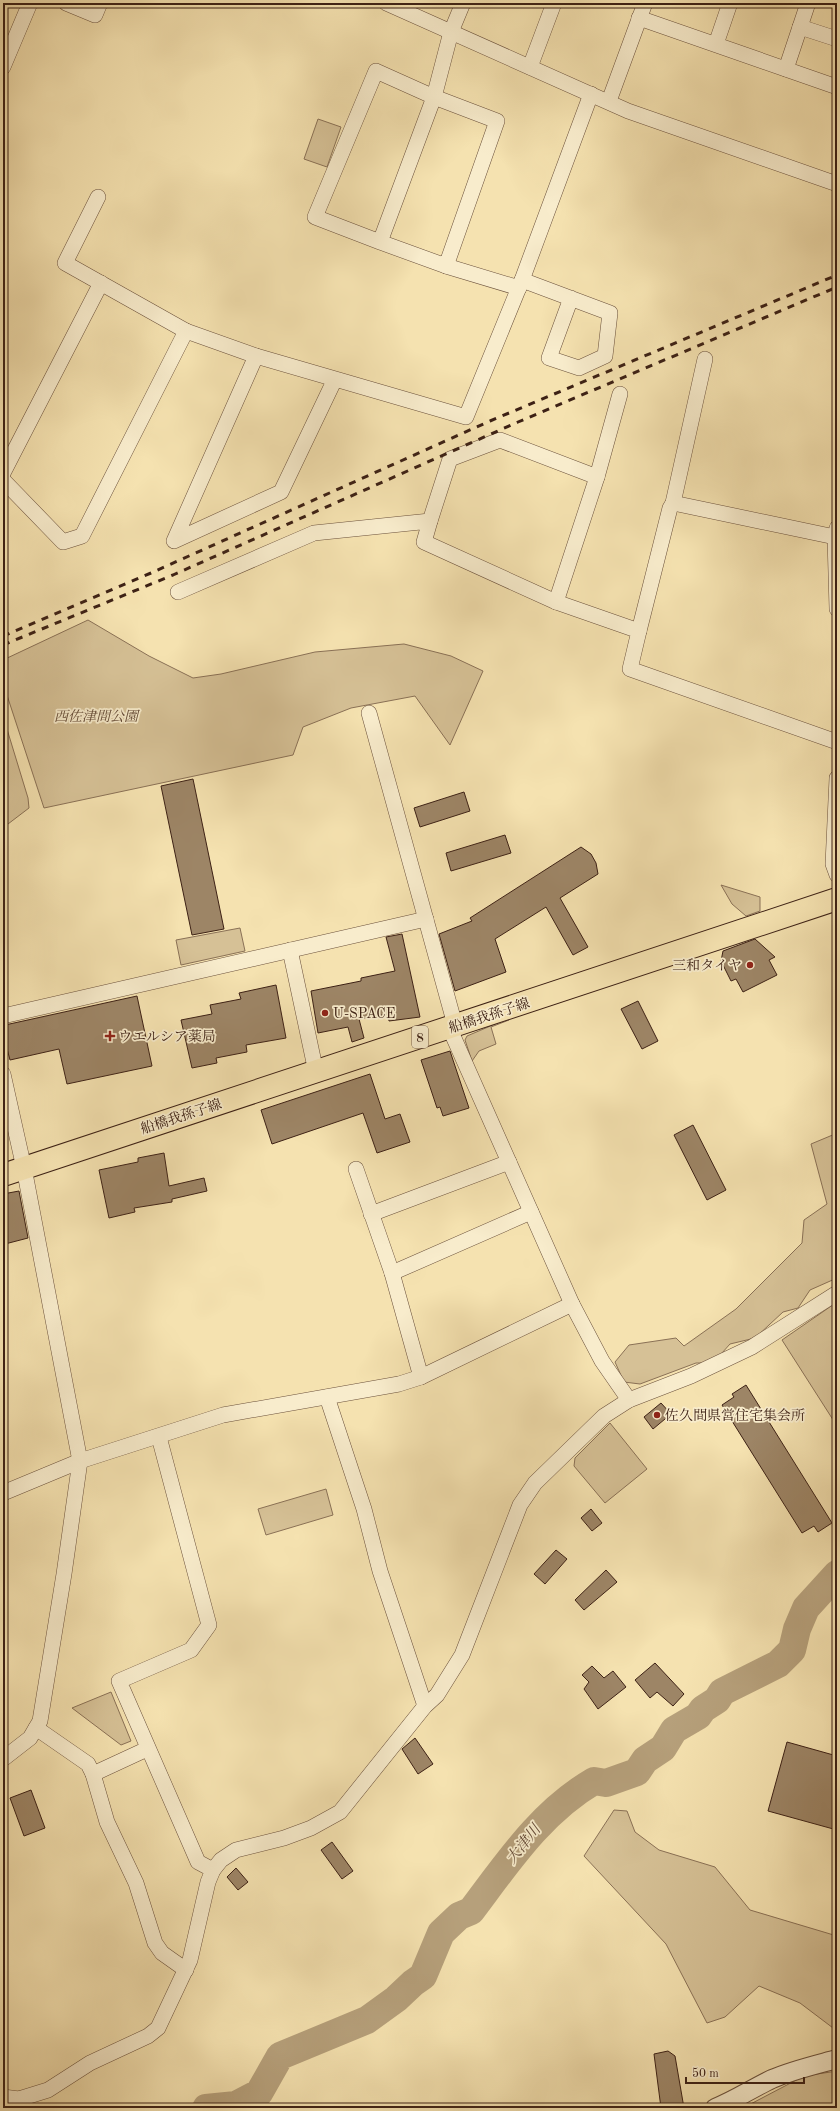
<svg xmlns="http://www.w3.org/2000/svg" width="840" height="2111" font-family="'Old Standard TT','Noto Serif JP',serif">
	<rect width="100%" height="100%" fill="#f5e2b0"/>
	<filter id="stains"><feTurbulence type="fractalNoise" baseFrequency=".005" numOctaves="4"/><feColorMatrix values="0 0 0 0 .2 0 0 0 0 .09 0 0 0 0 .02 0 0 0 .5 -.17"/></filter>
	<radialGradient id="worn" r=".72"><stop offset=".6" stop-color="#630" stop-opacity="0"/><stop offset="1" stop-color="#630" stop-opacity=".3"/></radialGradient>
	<!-- green -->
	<g fill="#d6c196" stroke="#8a7156">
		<path d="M318,119l23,8 -14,40 -23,-8z"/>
		<path d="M88,620l61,36 44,22 28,-4 94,-22 89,-8 47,12 32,15 -33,74 -35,-49 -64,12 -48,19 -10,28 -249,53 -41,-125v-23z"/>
		<path d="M3,716l25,82 1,10 -21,16 -5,-1z"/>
		<path d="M721,885l39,12v14l-14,5 -14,-12z"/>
		<path d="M240,928l5,23 -64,14 -5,-25z"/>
		<path d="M507,1019l2,1 -18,7 5,17 -17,7 -7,10 -7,-21 2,-4z"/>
		<path d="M835,1134l2,2v142l-27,12 -12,18 -15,4 -28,26 -25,6 -17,19h-17l-56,21 -16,-2 -9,-20 14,-17 47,-7 8,8 52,-37 66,-66 2,-23 23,-16 -16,-60z"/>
		<path d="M837,1302v124l-55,-86z"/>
		<path d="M610,1423l37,46 -42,34 -31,-37 1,-8z"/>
		<path d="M326,1489l7,26 -67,20 -8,-26z"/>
		<path d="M111,1692l20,49 -10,4 -49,-37z"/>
		<path d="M614,1810l13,1 8,21 24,18 56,17 35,43 87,26v95l-37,-28 -41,-17 -34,31 -18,6 -41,-79 -82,-88z"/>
		<path d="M837,2071v37h-94l61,-32z"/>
	</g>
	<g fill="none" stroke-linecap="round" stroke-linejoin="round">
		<!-- river -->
		<path stroke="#b6a07b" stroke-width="28" d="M206,2108l30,-3 23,-12 21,-37 87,-36 29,-21 17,-16 10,-7 18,-43 18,-17 12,-5c37,-49 70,-99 123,-130l12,2 31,-11 8,-12 18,-12 11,-18 24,-14 5,-7 14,-9 5,-8 56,-28 14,-14 5,-21 9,-21 31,-34"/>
	</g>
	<!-- building -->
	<g fill="#9d8566" stroke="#3d2115">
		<path d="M193,779l31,150 -32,6 -31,-149z"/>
		<path d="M464,792l6,19 -50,16 -6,-19z"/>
		<path d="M505,835l6,18 -60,18 -5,-18z"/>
		<path d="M581,847l10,7 5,9 2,11 -38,24 28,49 -15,8 -27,-48 -51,32 11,33 -51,19 -16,-57 33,-13 -2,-3z"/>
		<path d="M402,934l18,83 -31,4 -1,-7 -29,5 5,19 -12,4 -4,-15 -30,6 -7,-42 50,-10v-3l34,-7 -9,-34z"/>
		<path d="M755,939l20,18 -6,3 8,15 -34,17 -7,-13 -5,2 -10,-20 2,-10z"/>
		<path d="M276,985l10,53 -40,7 1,7 -31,6 1,5 -25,5 -11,-48 31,-6 -2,-9 31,-6 -2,-6z"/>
		<path d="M137,996l15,70 -85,18 -8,-35 -49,11 -6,-23 1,-12z"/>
		<path d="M638,1001l20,40 -16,8 -21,-40z"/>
		<path d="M450,1051l19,57 -26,8 -3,-9 -3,1 -16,-48z"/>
		<path d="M370,1074l15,45 15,-5 10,28 -33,11 -14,-40 -91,31 -11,-34z"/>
		<path d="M693,1125l33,65 -19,10 -33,-65z"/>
		<path d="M164,1153l5,33 35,-8 3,13 -35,8v3l-38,6 1,4 -26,6 -10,-48 39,-8v-4z"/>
		<path d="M19,1191l9,47 -23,6 -2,-9v-41z"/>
		<path d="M746,1385l86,138 -14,9 -4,-6 -12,7 -80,-128 12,-8 -2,-3z"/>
		<path d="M661,1403l10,11 -18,15 -9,-12z"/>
		<path d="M591,1509l11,14 -10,8 -11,-13z"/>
		<path d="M556,1550l11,9 -22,25 -11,-10z"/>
		<path d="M606,1570l11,12 -33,28 -9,-10z"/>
		<path d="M655,1663l29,31 -11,12 -16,-14 -7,6 -15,-18z"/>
		<path d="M592,1666l12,12 9,-7 13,16 -28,22 -14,-20 5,-7 -7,-7z"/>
		<path d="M415,1738l18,26 -15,10 -16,-25z"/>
		<path d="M787,1742l50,14v74l-69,-19z"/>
		<path d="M31,1790l14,38 -21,8 -14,-38z"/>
		<path d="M332,1842l21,29 -11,8 -21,-29z"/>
		<path d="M236,1868l12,14 -10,8 -11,-13z"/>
		<path d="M668,2051l7,5 9,52h-23l-7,-54z"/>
	</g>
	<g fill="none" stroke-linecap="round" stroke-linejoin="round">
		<!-- minor casing -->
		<g stroke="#6b513c" stroke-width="16">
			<g id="minor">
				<path d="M66,3l29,12 5,-12"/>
				<path d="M386,3l242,108 209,73"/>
				<path d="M639,18l198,69"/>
				<path d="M800,27l8,-24"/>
				<path d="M716,44l14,-41"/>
				<path d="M3,67l27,-64"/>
				<path d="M530,67l24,-64"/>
				<path d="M786,69l14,-42 37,12"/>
				<path d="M609,101l36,-98"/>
				<path d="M98,197l-33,66 121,68 70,25"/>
				<path d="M380,242l-65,-25 61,-146 58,26 63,24 -51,145 -66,-24 54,-145 17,-65 12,-29"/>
				<path d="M446,266l73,22"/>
				<path d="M522,280l88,33 -5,43 -26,12 -30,-10 22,-60"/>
				<path d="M335,379l-54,113 -107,49 82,-185 210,61 56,-137 69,-186"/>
				<path d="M3,473l98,-190"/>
				<path d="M3,480l60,62 19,-6 104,-205"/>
				<path d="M673,503l162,34"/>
				<path d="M430,521l20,-62 50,-19 97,37"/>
				<path d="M837,528l-2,9 2,72"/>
				<path d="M178,592l136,-59 116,-12 -6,21 132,60 83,29 -9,38 207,73"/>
				<path d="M556,602l41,-125 23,-83"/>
				<path d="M639,631l31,-123 3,-5 32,-144"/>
				<path d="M369,713l86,312 -2,11 119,268 30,57 27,39"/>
				<path d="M837,778l-4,86 4,11"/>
				<path d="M290,950l26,122"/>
				<path d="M3,1016l423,-97"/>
				<path d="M3,1074l21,94 56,293 -16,113 -24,147 -10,17 -27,21"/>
				<path d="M356,1169l36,104 29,104"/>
				<path d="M371,1214l138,-52"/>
				<path d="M392,1273l139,-61"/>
				<path d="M327,1397l37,112 16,62 45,135"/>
				<path d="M159,1437l50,188 -18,25 -72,31 79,181 15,8"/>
				<path d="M3,1493l77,-32 143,-46 176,-31 22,-7 151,-73"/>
				<path d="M36,1728l52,36 5,10 14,48 29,61 19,60 7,10 24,17"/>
				<path d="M93,1774l54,-25"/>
				<path d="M3,2097l16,2 29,-9 42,-27 58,-27 10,-8 32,-68 18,-78 5,-12 8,-10 15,-10 48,-12 27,-10 29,-16 85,-106 12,-11 25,-40 58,-150 15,-22 69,-67 25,-16 62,-24 61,-29 85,-54"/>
			</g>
		</g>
		<!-- tertiary casing -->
		<g stroke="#6b513c" stroke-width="20">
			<path id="tertiary" d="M715,2108c20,-8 38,-20 57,-29 21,-9 43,-14 65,-20"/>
		</g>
		<!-- primary casing -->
		<g stroke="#3d2115" stroke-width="24">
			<path id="primary" d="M3,1175l834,-276"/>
		</g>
		<!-- minor -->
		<use href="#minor" stroke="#f8eccc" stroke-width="15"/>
		<!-- tertiary -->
		<use href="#tertiary" stroke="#f8eccc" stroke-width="18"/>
		<!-- primary -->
		<use href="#primary" stroke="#f5e2b0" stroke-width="22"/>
		<!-- rail -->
		<g stroke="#3d2115" stroke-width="3" stroke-dasharray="7 7" stroke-linecap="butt">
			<path d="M3,636l148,-63 339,-152 347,-146"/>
			<path d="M3,645l170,-70 345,-153 319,-135"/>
		</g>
	</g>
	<!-- markers -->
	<g fill="#8f2418" stroke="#f8eccc" stroke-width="1.5">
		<circle cx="750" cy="965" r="4"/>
		<circle cx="325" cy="1013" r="4"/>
		<path d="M108 1030h4v4h4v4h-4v4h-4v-4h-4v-4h4z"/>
		<circle cx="657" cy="1415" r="4"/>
	</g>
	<g text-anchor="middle" stroke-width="3.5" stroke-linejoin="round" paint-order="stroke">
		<!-- shield labels -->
		<rect fill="#f8eccc" stroke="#755e4c" stroke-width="1" x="412" y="1026" width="16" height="22" rx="3"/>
		<g font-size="13" font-weight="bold" fill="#3d2115">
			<text x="420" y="1042">8</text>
		</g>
		<!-- park labels -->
		<g font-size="14" font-style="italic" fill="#634935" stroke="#f8eccc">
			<text x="96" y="721">西佐津間公園</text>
		</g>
		<!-- poi labels -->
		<g font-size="14" fill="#3d2115" stroke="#f8eccc" text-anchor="start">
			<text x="742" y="970" text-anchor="end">三和タイヤ</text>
			<text x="333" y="1018">U-SPACE</text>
			<text x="118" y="1041">ウエルシア薬局</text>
			<text x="665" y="1420">佐久間県営住宅集会所</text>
		</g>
		<!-- street labels -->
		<g font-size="14" fill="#3d2115" stroke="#f8eccc">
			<text transform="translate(489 1015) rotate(-18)" y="5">船橋我孫子線</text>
			<text transform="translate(181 1116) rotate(-18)" y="5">船橋我孫子線</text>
		</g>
		<!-- water labels -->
		<g font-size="15" font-style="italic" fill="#674d39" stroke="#f8eccc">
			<text transform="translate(523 1844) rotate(-51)" y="5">大津川</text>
		</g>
	</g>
	<!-- margin -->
	<rect width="840" height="2111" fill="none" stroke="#f5e2b0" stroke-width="16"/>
	<rect x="4" y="4" width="832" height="2103" fill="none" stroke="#3d2115" stroke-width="2"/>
	<rect x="8" y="8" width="824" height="2095" fill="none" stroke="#3d2115"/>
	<!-- scale -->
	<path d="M686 2077v6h118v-6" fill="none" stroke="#3d2115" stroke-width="2"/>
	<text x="692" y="2077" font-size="12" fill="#3d2115" stroke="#f8eccc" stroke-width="3" paint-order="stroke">50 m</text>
	<rect width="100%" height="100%" filter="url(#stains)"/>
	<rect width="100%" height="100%" fill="url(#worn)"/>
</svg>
